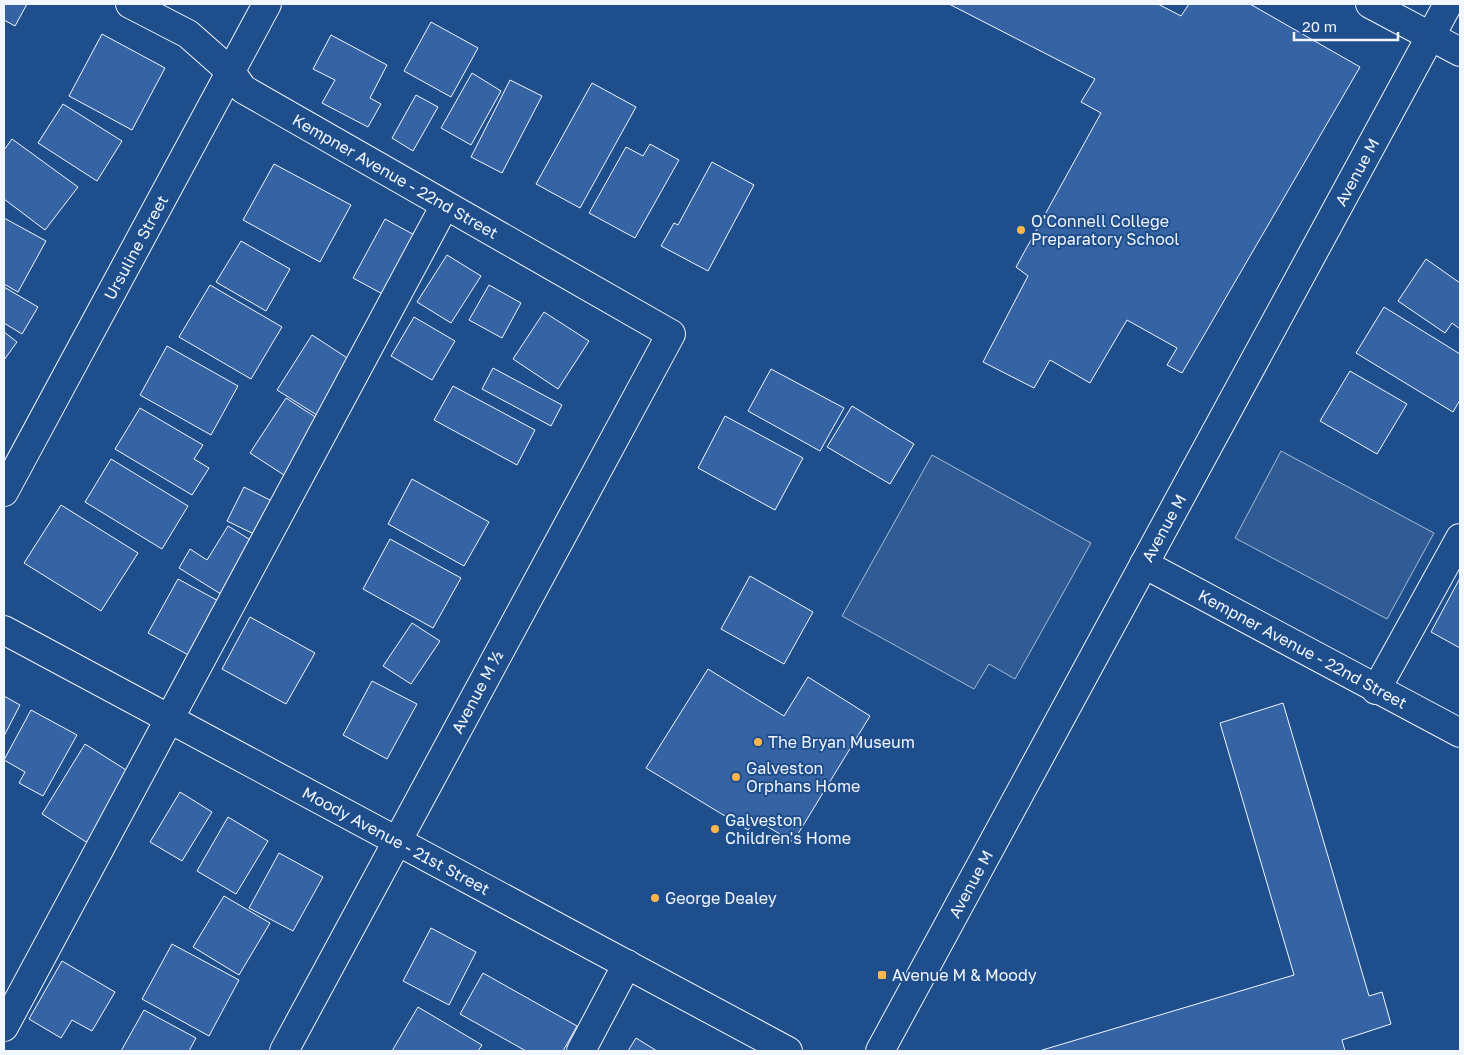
<svg xmlns="http://www.w3.org/2000/svg" width="1464" height="1055" font-family="'Golos Text',sans-serif">
	<rect width="100%" height="100%" fill="#1f4e8c"/>
	<!-- parking -->
	<g fill="#305b95" stroke="#a8bbd7">
		<path d="M1281,451l153,82 -47,86 -152,-81z"/>
		<path d="M932,455l159,88 -76,136 -26,-15 -15,25 -132,-73z"/>
	</g>
	<!-- building -->
	<g fill="#3563a3" stroke="#f2f6ff">
		<path d="M4,4h23l-12,22 -11,-6z"/>
		<path d="M949,4h209l23,12 8,-12h61l110,63 -178,306 -15,-8 10,-17 -50,-28 -37,63 -40,-23 -16,28 -51,-26 45,-86 -12,-9 85,-154 -20,-11 14,-23z"/>
		<path d="M431,22l47,26 -27,49 -47,-26z"/>
		<path d="M102,34l63,34 -33,62 -63,-34z"/>
		<path d="M331,35l56,30 -17,33 11,6 -13,23 -46,-24 13,-23 -22,-11z"/>
		<path d="M472,73l29,18 -30,54 -30,-17z"/>
		<path d="M510,80l32,16 -40,77 -31,-16z"/>
		<path d="M592,83l44,24 -56,101 -44,-24z"/>
		<path d="M416,95l22,12 -25,44 -21,-13z"/>
		<path d="M63,104l59,37 -25,40 -59,-38z"/>
		<path d="M12,139l66,48 -33,43 -41,-31v-49z"/>
		<path d="M650,144l29,16 -44,78 -46,-25 37,-66 17,9z"/>
		<path d="M712,162l42,23 -46,86 -47,-25 13,-23 4,2z"/>
		<path d="M274,164l77,41 -31,57 -77,-42z"/>
		<path d="M4,218l42,23 -28,51 -14,-8z"/>
		<path d="M385,219l35,19 -32,59 -35,-19z"/>
		<path d="M241,241l49,28 -24,42 -50,-29z"/>
		<path d="M447,255l34,21 -30,47 -34,-21z"/>
		<path d="M1426,259l34,24v46l-8,-6 -7,10 -47,-32z"/>
		<path d="M210,285l72,42 -31,52 -72,-42z"/>
		<path d="M489,285l32,18 -19,35 -33,-18z"/>
		<path d="M4,287l34,20 -16,27 -18,-11z"/>
		<path d="M1384,307l76,47v46l-7,12 -97,-59z"/>
		<path d="M544,312l45,29 -31,48 -45,-30z"/>
		<path d="M414,317l41,24 -23,39 -41,-24z"/>
		<path d="M4,332l13,10 -13,18z"/>
		<path d="M312,335l43,28 -35,54 -43,-27z"/>
		<path d="M167,346l71,40 -27,49 -71,-40z"/>
		<path d="M493,368l69,37 -11,21 -69,-37z"/>
		<path d="M771,369l73,39 -24,43 -72,-40z"/>
		<path d="M1350,371l57,33 -30,50 -57,-33z"/>
		<path d="M453,386l82,44 -18,35 -83,-45z"/>
		<path d="M286,398l34,22 -36,55 -34,-22z"/>
		<path d="M852,406l62,38 -24,40 -63,-37z"/>
		<path d="M140,408l63,37 -9,14 15,9 -17,27 -77,-46z"/>
		<path d="M725,416l78,42 -28,52 -77,-42z"/>
		<path d="M111,459l77,47 -26,43 -77,-47z"/>
		<path d="M412,479l77,43 -25,44 -76,-42z"/>
		<path d="M244,487l28,14 -16,34 -29,-14z"/>
		<path d="M61,505l77,48 -37,58 -77,-48z"/>
		<path d="M228,526l29,18 -33,52 -45,-28 11,-19 17,11z"/>
		<path d="M390,539l71,39 -28,50 -70,-39z"/>
		<path d="M750,576l63,36 -29,52 -63,-35z"/>
		<path d="M1460,578v70l-29,-16z"/>
		<path d="M178,579l46,25 -30,54 -46,-25z"/>
		<path d="M250,617l65,36 -29,51 -64,-35z"/>
		<path d="M412,623l28,18 -29,43 -28,-18z"/>
		<path d="M708,669l76,47 24,-39 62,39 -77,126 -38,-23 -7,11 -102,-62z"/>
		<path d="M372,681l45,23 -30,55 -44,-24z"/>
		<path d="M4,696l16,9 -16,31z"/>
		<path d="M1283,703l86,293 13,-4 9,32 -49,16 3,11h-306l255,-76 -74,-252z"/>
		<path d="M31,710l46,25 -34,61 -24,-13 6,-11 -21,-12z"/>
		<path d="M85,744l49,31 -43,70 -49,-31z"/>
		<path d="M180,792l32,20 -30,49 -32,-19z"/>
		<path d="M228,817l40,24 -32,53 -39,-23z"/>
		<path d="M279,853l44,24 -30,54 -44,-23z"/>
		<path d="M224,896l46,27 -31,52 -46,-28z"/>
		<path d="M431,928l45,24 -27,53 -46,-24z"/>
		<path d="M172,944l67,36 -30,56 -67,-37z"/>
		<path d="M62,961l53,31 -23,39 -20,-11 -11,18 -32,-19z"/>
		<path d="M483,973l94,53 -14,25h-37l-66,-37z"/>
		<path d="M418,1007l64,38 -4,6h-86z"/>
		<path d="M144,1010l52,28 -7,13h-68z"/>
		<path d="M636,1038l21,13h-29z"/>
	</g>
	<g fill="none" stroke-linecap="round" stroke-linejoin="round">
		<!-- minor casing -->
		<g stroke="#f2f6ff" stroke-width="30">
			<g id="minor">
				<path id="s1" d="M130,4l58,30 43,38 12,17 428,245 -387,717"/>
				<path d="M1370,4l90,48"/>
				<path id="s2" d="M4,492l263,-488"/>
				<path id="s3" d="M1144,564l316,169"/>
				<path d="M1376,690l84,-152"/>
				<path d="M4,1027l441,-822"/>
				<path d="M581,1051l46,-87"/>
				<path id="s4" d="M880,1051l568,-1047"/>
			</g>
		</g>
		<!-- major casing -->
		<g stroke="#f2f6ff" stroke-width="30">
			<g id="major">
				<path id="s5" d="M4,630l784,421"/>
			</g>
		</g>
		<!-- minor -->
		<use href="#minor" stroke="#1f4e8c" stroke-width="28"/>
		<!-- major -->
		<use href="#major" stroke="#1f4e8c" stroke-width="28"/>
	</g>
	<!-- markers -->
	<g fill="#ffb74d" stroke="#1f4e8c" stroke-width="2">
		<circle cx="1021" cy="230" r="5"/>
		<circle cx="758" cy="742" r="5"/>
		<circle cx="736" cy="777" r="5"/>
		<circle cx="715" cy="829" r="5"/>
		<circle cx="655" cy="898" r="5"/>
		<rect x="877" y="970" width="10" height="10" rx="2.5"/>
	</g>
	<g text-anchor="middle" stroke-width="4" stroke-linejoin="round" paint-order="stroke">
		<!-- street labels -->
		<g font-size="16" fill="#f2f6ff" stroke="#1f4e8c">
			<text dy="6" stroke="none"><textPath href="#s4" startOffset="1000">Avenue M</textPath></text>
			<text dy="6" stroke="none"><textPath href="#s1" startOffset="319">Kempner Avenue - 22nd Street</textPath></text>
			<text dy="6" stroke="none"><textPath href="#s2" startOffset="278">Ursuline Street</textPath></text>
			<text dy="6" stroke="none"><textPath href="#s4" startOffset="595">Avenue M</textPath></text>
			<text dy="6" stroke="none"><textPath href="#s3" startOffset="180">Kempner Avenue - 22nd Street</textPath></text>
			<text transform="translate(477 692) rotate(-62)" y="6">Avenue M ½</text>
			<text dy="6" stroke="none"><textPath href="#s5" startOffset="445">Moody Avenue - 21st Street</textPath></text>
			<text dy="6" stroke="none"><textPath href="#s4" startOffset="190">Avenue M</textPath></text>
		</g>
		<!-- poi labels -->
		<g font-size="16" fill="#f2f6ff" stroke="#1f4e8c" text-anchor="start">
			<text x="1031" y="227">O'Connell College<tspan x="1031" dy="18">Preparatory School</tspan></text>
			<text x="768" y="748">The Bryan Museum</text>
			<text x="746" y="774">Galveston<tspan x="746" dy="18">Orphans Home</tspan></text>
			<text x="725" y="826">Galveston<tspan x="725" dy="18">Children's Home</tspan></text>
			<text x="665" y="904">George Dealey</text>
			<text x="892" y="981">Avenue M &amp; Moody</text>
		</g>
	</g>
	<!-- border -->
	<rect width="1464" height="1055" fill="none" stroke="#f2f6ff" stroke-width="10"/>
	<!-- scale -->
	<path d="M1294 32v8h104v-8" fill="none" stroke="#f2f6ff" stroke-width="2.5"/>
	<text x="1302" y="32" font-size="15" fill="#f2f6ff" stroke="#1f4e8c" stroke-width="4" paint-order="stroke">20 m</text>
</svg>
